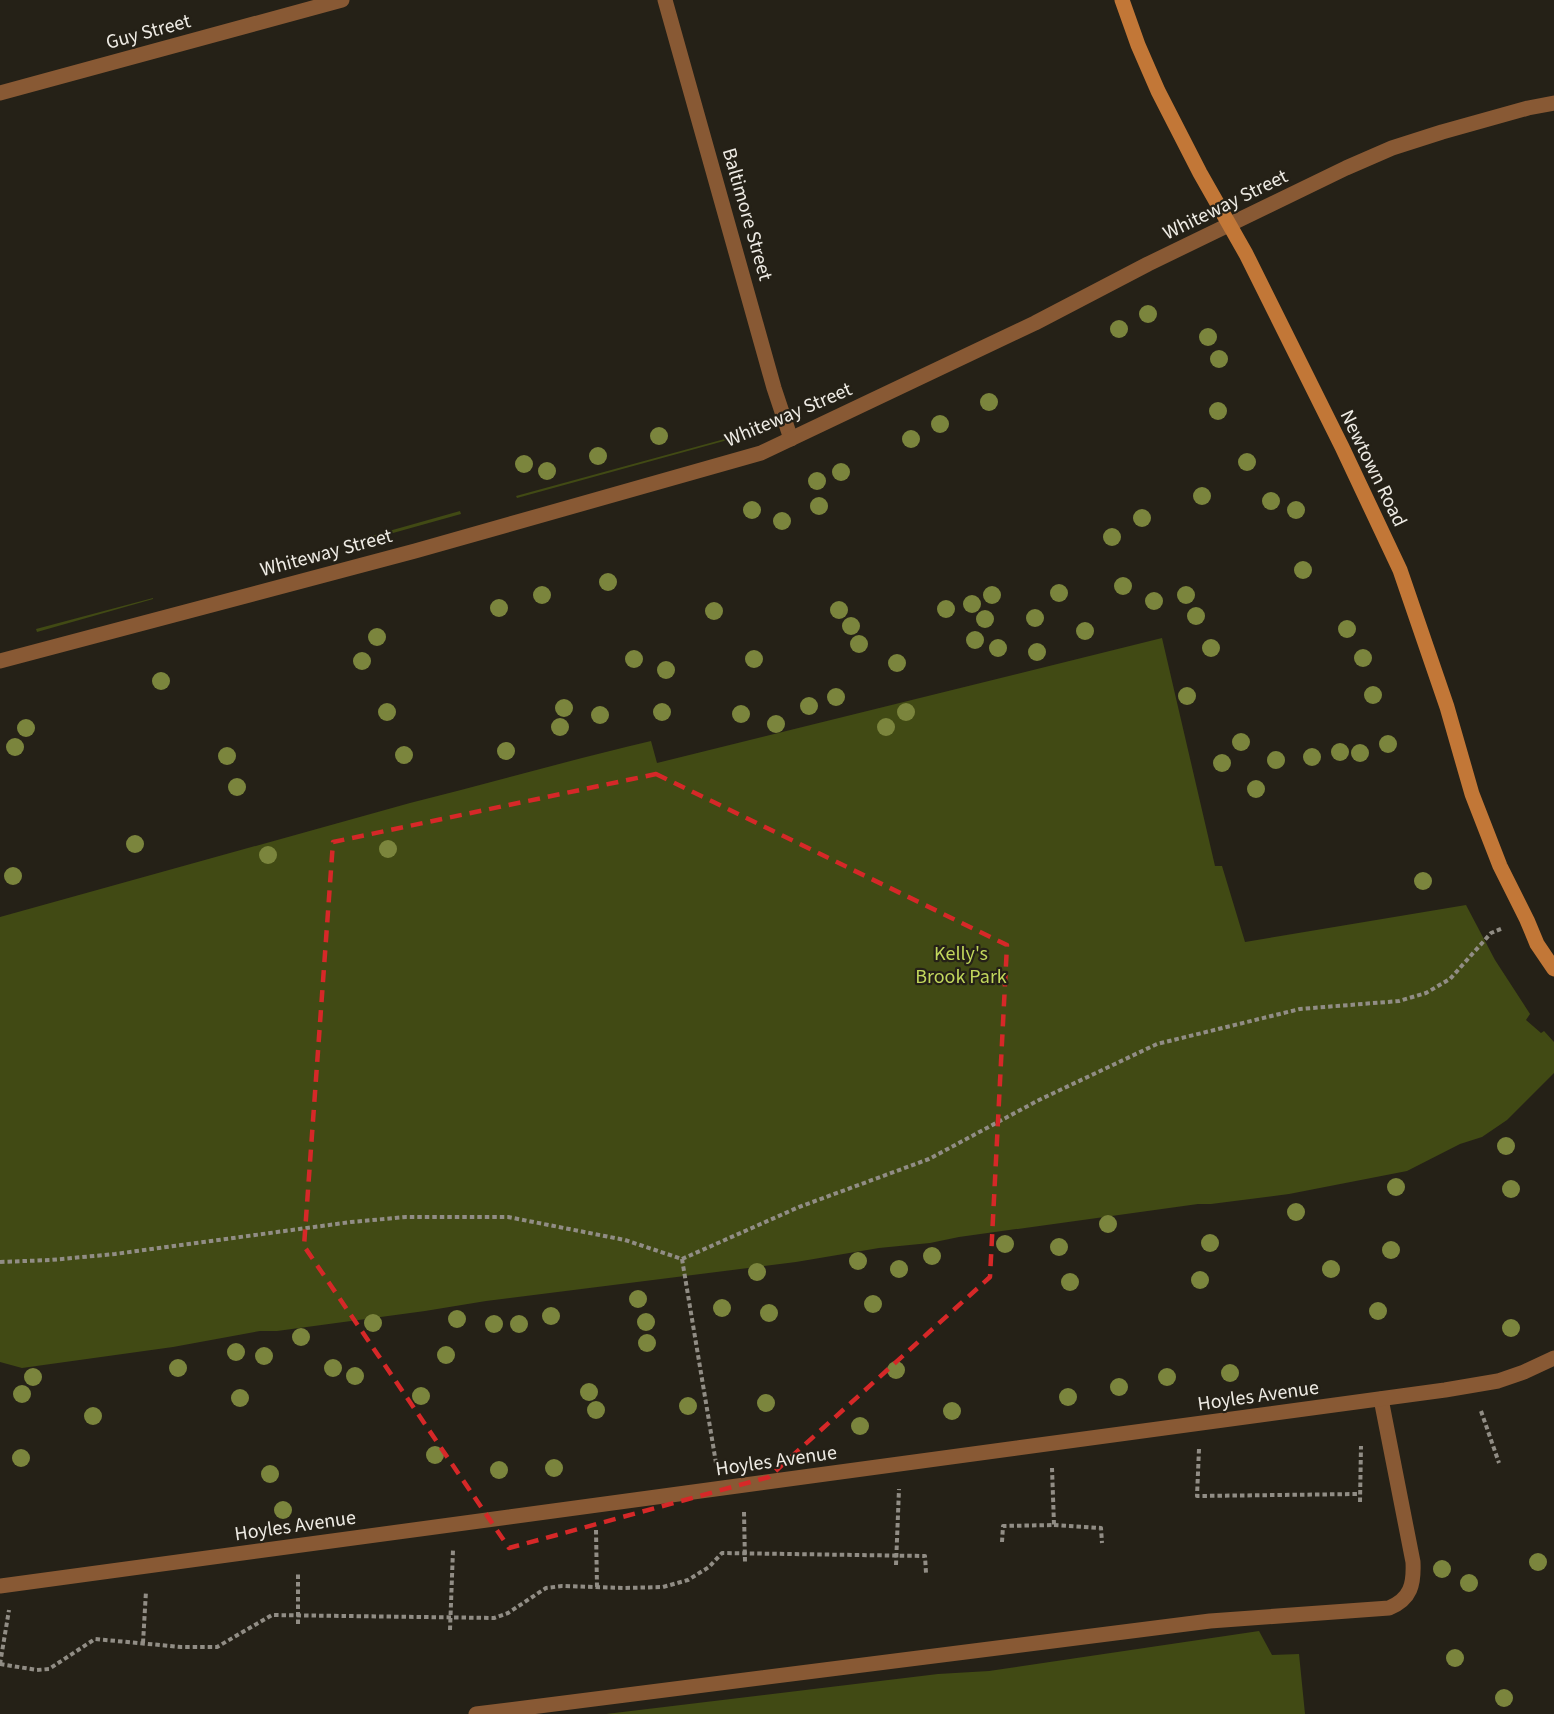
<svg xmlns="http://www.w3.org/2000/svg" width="1554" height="1714" font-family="'Source Sans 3',sans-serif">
	<rect width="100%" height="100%" fill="#252117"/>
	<!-- green -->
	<g fill="#414a14">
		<path d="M732,437l-8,4 -207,57 -1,-2z"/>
		<path d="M460,511l1,3 -111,31v-3z"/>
		<path d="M153,598v1l-116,33 -1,-3z"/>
		<path d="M1162,638l53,228h7l23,76 221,-37 29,55 35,54 -4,6 15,13 3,-2 10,11v31l-47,47 -25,17 -22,7 -53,27 -118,23 -78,10h-13l-239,33 -29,6 -51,5 -83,14 -310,39 -61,10 -148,20h-17l-87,16 -151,21 -22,-6v-445l410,-114c80,-20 160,-43 241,-62l6,22z"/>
		<path d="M1259,1631l13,24 27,-1 6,60h-699l332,-40 51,-3z"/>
	</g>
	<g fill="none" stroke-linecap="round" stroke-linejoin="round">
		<!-- path -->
		<g stroke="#918d85" stroke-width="4" stroke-dasharray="4.5 3" stroke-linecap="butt">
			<path d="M682,1259l34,204"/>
			<path d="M0,1262l51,-2 64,-6 236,-32 55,-5h102l117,23 57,19 117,-52 130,-48 110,-59 118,-56 143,-35 99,-8 27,-8 24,-14 41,-46 12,-5"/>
			<path d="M1481,1411l18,52"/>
			<path d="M1199,1449l-2,47 162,-2"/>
			<path d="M1360,1502l1,-56"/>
			<path d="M744,1512l1,50"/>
			<path d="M1054,1525l47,3 1,15"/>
			<path d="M596,1530l1,57"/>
			<path d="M1002,1542l1,-16 51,-1 -2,-57"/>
			<path d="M896,1565l3,-76"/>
			<path d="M298,1624v-52"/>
			<path d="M450,1630l3,-80"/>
			<path d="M143,1643l3,-52"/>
			<path d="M0,1664l37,6 12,-1 46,-30 86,8h36l55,-32 222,3 14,-5 38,-25 16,-2 63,2 38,-1 25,-7 21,-13 13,-14 203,3 1,17"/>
			<path d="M0,1664l9,-54"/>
		</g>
		<!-- lane -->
		<path stroke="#885934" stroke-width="15" d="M476,1714l734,-93 179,-13c22,-9 25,-24 24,-46l-32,-163"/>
		<!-- street -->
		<g stroke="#885934" stroke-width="15">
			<path d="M665,0l109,388 17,51"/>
			<path d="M0,93l342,-93"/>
			<path d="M0,661l415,-110 346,-98 274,-130 113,-59 198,-96 46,-20 50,-16 86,-24 26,-5"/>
			<path d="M0,1586l1445,-196 53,-9 26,-9 30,-14"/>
		</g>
		<!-- secondary -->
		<path stroke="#c27737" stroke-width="15" d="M1122,0l16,45 20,46 42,82 46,81 96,193 58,123 47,137 25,87 28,72 27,54 10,24 17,25"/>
	</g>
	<!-- trees -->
	<g fill="#7b853d">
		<circle cx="1148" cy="314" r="9"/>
		<circle cx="1119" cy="329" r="9"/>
		<circle cx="1208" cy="337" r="9"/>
		<circle cx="1219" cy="359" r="9"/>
		<circle cx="989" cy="402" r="9"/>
		<circle cx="1218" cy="411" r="9"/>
		<circle cx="940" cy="424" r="9"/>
		<circle cx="659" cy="436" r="9"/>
		<circle cx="911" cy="439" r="9"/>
		<circle cx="598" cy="456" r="9"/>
		<circle cx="1247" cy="462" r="9"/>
		<circle cx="524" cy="464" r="9"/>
		<circle cx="547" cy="471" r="9"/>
		<circle cx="841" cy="472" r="9"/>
		<circle cx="817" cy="481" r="9"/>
		<circle cx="1202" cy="496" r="9"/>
		<circle cx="1271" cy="501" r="9"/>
		<circle cx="819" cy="506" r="9"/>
		<circle cx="752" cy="510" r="9"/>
		<circle cx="1296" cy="510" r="9"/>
		<circle cx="1142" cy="518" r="9"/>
		<circle cx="782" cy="521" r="9"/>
		<circle cx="1112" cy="537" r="9"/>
		<circle cx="1303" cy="570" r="9"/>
		<circle cx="608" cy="582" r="9"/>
		<circle cx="1123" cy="586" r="9"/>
		<circle cx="1059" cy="593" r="9"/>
		<circle cx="542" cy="595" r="9"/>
		<circle cx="992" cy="595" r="9"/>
		<circle cx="1186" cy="595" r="9"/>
		<circle cx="1154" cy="601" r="9"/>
		<circle cx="972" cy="604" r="9"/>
		<circle cx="499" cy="608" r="9"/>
		<circle cx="946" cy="609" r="9"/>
		<circle cx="839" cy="610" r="9"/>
		<circle cx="714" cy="611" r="9"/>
		<circle cx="1196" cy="616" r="9"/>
		<circle cx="1035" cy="618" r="9"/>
		<circle cx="985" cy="619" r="9"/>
		<circle cx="851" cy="626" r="9"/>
		<circle cx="1347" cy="629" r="9"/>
		<circle cx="1085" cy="631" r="9"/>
		<circle cx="377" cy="637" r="9"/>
		<circle cx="975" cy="640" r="9"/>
		<circle cx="859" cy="644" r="9"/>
		<circle cx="998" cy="648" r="9"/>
		<circle cx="1211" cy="648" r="9"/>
		<circle cx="1037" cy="652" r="9"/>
		<circle cx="1363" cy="658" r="9"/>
		<circle cx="634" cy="659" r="9"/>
		<circle cx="754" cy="659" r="9"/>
		<circle cx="362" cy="661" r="9"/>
		<circle cx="897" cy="663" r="9"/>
		<circle cx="666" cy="670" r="9"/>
		<circle cx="161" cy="681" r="9"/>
		<circle cx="1373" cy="695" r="9"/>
		<circle cx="1187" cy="696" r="9"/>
		<circle cx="836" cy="697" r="9"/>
		<circle cx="809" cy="706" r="9"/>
		<circle cx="564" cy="708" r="9"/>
		<circle cx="387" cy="712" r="9"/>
		<circle cx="662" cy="712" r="9"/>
		<circle cx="906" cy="712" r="9"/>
		<circle cx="741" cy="714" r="9"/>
		<circle cx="600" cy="715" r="9"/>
		<circle cx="776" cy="724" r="9"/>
		<circle cx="560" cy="727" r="9"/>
		<circle cx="886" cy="727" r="9"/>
		<circle cx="26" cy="728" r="9"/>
		<circle cx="1241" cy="742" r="9"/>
		<circle cx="1388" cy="744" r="9"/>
		<circle cx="15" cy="747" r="9"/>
		<circle cx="506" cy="751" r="9"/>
		<circle cx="1340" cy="752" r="9"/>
		<circle cx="1360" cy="753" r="9"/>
		<circle cx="404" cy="755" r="9"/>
		<circle cx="227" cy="756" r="9"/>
		<circle cx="1312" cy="757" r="9"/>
		<circle cx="1276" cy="760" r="9"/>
		<circle cx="1222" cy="763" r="9"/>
		<circle cx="237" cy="787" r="9"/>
		<circle cx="1256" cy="789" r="9"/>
		<circle cx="135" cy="844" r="9"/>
		<circle cx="388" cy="849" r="9"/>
		<circle cx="268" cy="855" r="9"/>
		<circle cx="13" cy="876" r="9"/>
		<circle cx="1423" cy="881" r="9"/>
		<circle cx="1506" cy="1146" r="9"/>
		<circle cx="1396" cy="1187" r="9"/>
		<circle cx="1511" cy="1189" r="9"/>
		<circle cx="1296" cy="1212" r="9"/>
		<circle cx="1108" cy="1224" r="9"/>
		<circle cx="1210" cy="1243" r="9"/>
		<circle cx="1005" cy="1244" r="9"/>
		<circle cx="1059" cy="1247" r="9"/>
		<circle cx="1391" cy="1250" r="9"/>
		<circle cx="932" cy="1256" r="9"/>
		<circle cx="858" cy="1261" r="9"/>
		<circle cx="899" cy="1269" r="9"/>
		<circle cx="1331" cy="1269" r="9"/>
		<circle cx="757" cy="1272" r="9"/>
		<circle cx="1200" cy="1280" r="9"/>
		<circle cx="1070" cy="1282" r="9"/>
		<circle cx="638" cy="1299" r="9"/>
		<circle cx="873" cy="1304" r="9"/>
		<circle cx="722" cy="1308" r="9"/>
		<circle cx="1378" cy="1311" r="9"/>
		<circle cx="769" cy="1313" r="9"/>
		<circle cx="551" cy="1316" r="9"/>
		<circle cx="457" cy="1319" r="9"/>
		<circle cx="646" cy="1322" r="9"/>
		<circle cx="373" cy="1323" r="9"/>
		<circle cx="494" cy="1324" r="9"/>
		<circle cx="519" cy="1324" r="9"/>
		<circle cx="1511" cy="1328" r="9"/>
		<circle cx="301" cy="1337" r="9"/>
		<circle cx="647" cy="1343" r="9"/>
		<circle cx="236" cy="1352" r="9"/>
		<circle cx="446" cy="1355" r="9"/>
		<circle cx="264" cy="1356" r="9"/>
		<circle cx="178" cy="1368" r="9"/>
		<circle cx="333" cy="1368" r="9"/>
		<circle cx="896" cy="1370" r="9"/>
		<circle cx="1230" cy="1373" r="9"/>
		<circle cx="355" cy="1376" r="9"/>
		<circle cx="33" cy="1377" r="9"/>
		<circle cx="1167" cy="1377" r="9"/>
		<circle cx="1119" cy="1387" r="9"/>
		<circle cx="589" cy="1392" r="9"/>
		<circle cx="22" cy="1394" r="9"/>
		<circle cx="421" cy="1396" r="9"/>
		<circle cx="1068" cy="1397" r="9"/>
		<circle cx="240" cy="1398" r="9"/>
		<circle cx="766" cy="1403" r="9"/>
		<circle cx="688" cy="1406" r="9"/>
		<circle cx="596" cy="1410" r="9"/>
		<circle cx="952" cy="1411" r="9"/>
		<circle cx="93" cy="1416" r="9"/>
		<circle cx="860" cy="1426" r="9"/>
		<circle cx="435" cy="1455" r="9"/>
		<circle cx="21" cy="1458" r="9"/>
		<circle cx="554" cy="1468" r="9"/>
		<circle cx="499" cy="1470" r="9"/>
		<circle cx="270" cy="1474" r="9"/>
		<circle cx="283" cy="1510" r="9"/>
		<circle cx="1538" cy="1562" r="9"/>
		<circle cx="1442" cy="1569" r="9"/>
		<circle cx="1469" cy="1583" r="9"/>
		<circle cx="1455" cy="1658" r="9"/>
		<circle cx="1504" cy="1698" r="9"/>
	</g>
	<!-- marked area -->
	<path fill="none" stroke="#d62828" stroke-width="4.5" stroke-dasharray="12 8" stroke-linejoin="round" d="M656,774l351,171 -17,332 -221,200 -260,71 -205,-302 29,-404z"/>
	<g text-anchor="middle" stroke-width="4.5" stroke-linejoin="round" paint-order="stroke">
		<!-- street labels -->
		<g font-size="20" fill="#eeebe4" stroke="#252117">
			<text transform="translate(148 31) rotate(-15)" y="7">Guy Street</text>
			<text transform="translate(1225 204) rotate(-26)" y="7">Whiteway Street</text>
			<text transform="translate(748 214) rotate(74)" y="7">Baltimore Street</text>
			<text transform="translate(788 414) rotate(-23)" y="7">Whiteway Street</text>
			<text transform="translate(1374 468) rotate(64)" y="7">Newtown Road</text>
			<text transform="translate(326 552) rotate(-15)" y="7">Whiteway Street</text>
			<text transform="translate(1258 1395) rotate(-8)" y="7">Hoyles Avenue</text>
			<text transform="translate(776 1460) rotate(-8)" y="7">Hoyles Avenue</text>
			<text transform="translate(295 1525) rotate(-8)" y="7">Hoyles Avenue</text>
		</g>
		<!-- park labels -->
		<g font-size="20" fill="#c2d75c" stroke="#252117">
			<text x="961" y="960">Kelly's<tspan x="961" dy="23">Brook Park</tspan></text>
		</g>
	</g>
</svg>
